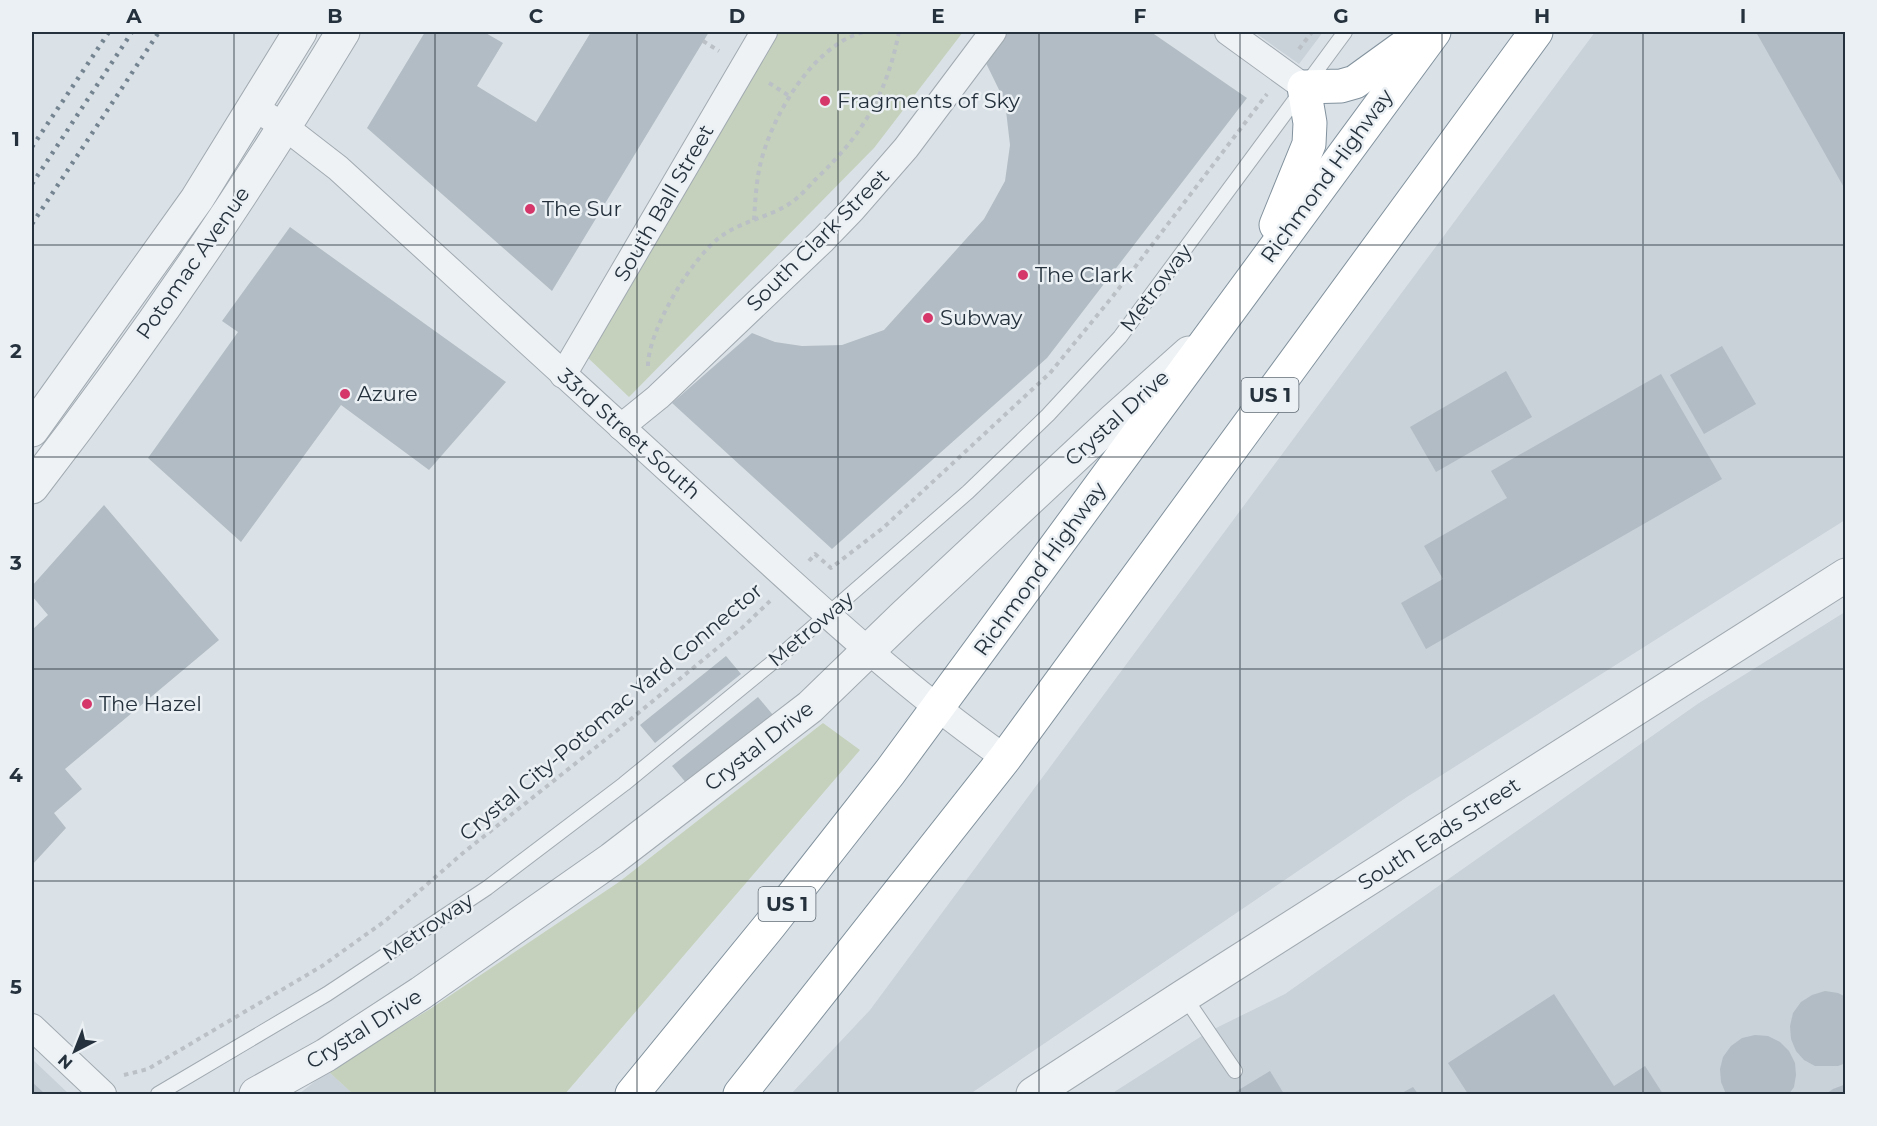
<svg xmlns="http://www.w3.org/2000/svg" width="1877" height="1126" font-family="Montserrat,sans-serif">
	<rect width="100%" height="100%" fill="#dbe2e7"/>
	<!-- built -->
	<g fill="#c9d1d9">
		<path d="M1254,32h69l-24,32z"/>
		<path d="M1595,32h250v488l-438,277 -437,297h-179l79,-84z"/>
		<path d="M1845,612v482h-734l97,-62 77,-38 414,-291z"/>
		<path d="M32,1059l37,35h-37z"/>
		<path d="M328,1071l25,23h-54z"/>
	</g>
	<!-- green -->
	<g fill="#c5d1bc">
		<path d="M779,32h184l-89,116 -245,249 -44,-42z"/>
		<path d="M823,723l37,27 -295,344h-212l-25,-23 102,-62 189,-127z"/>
	</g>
	<!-- building -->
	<g fill="#b2bcc4">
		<path d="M425,32h59l19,11 -26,43 59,36 55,-90h118l-157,259 -185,-163z"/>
		<path d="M1004,32h147l96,66 -200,260 -215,191 -160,-146 80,-70 23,9 27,4 40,-1 42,-15 100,-111 21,-38 5,-36 -5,-43 -21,-43z"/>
		<path d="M1756,32h90v159z"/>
		<path d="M290,227l216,155 -77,88 -88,-65 -100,137 -93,-84 90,-126 -16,-11z"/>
		<path d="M1722,346l34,58 -52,30 -34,-59z"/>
		<path d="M1506,371l26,46 -96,55 -26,-45z"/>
		<path d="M1661,374l61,105 -296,170 -25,-46 42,-24 -19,-33 83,-48 -16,-27z"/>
		<path d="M104,505l115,135 -154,129 17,20 -28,24 12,15 -34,37v-235l16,-15 -16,-19v-10z"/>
		<path d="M726,656l15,18 -86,69 -15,-18z"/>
		<path d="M758,697l15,18 -86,69 -15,-18z"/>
		<path d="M1825,991l13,2 8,4v66l-8,3h-23l-11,-6 -8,-9 -5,-12 -1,-13 3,-13 8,-11 11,-7z"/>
		<path d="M1554,994l60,92 31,-20 18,28h-195l-20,-31z"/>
		<path d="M1755,1035l13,1 12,6 9,9 6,12 1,12 -2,12 -5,7h-63l-5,-12 -1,-13 3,-12 8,-11 11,-8z"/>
		<path d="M1270,1071l14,23h-52z"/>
		<path d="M32,1082l13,12h-13z"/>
		<path d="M1846,1084v10h-20l7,-5z"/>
		<path d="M1413,1087l5,7h-18z"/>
	</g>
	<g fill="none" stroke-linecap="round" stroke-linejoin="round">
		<!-- service casing -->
		<g stroke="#a1aab1" stroke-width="16">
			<g id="service">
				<path d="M1184,996l51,75"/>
				<path d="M158,1094l169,-100 160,-106 137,-104 149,-122 195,-170 80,-77 72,-78 225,-305"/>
			</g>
		</g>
		<!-- minor casing -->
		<g stroke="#a1aab1" stroke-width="28">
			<g id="minor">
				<path d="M1228,32l76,55"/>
				<path d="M255,108l30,19 53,41c119,110 239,219 359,328 100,91 197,184 308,262"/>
				<path d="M563,375l201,-343"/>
				<path d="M621,427l37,-30 165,-157 29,-30 54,-62 87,-116"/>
				<path d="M32,1027l71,67"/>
			</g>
		</g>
		<!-- tertiary casing -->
		<g stroke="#a1aab1" stroke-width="35">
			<g id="tertiary">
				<path d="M32,430l165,-231 103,-167"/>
				<path d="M32,487c112,-145 216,-298 311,-455"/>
				<path d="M256,1094l70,-39 95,-62 191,-134 198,-152 94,-91 210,-196 75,-67"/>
				<path d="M1033,1094l151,-98 662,-421"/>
			</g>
		</g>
		<!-- trunk casing -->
		<g stroke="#82929e" stroke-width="35">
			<g id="trunk">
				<path d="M1276,225l33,-81 1,-21 -6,-36 37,-1 14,-4 65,-47"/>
				<path d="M632,1094l138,-169 120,-153 544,-740"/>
				<path d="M740,1094l265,-336 531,-726"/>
			</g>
		</g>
		<!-- path -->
		<g stroke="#bac0c5" stroke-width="4" stroke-dasharray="4.5 4.5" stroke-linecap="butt">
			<path d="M703,41l16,10"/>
			<path d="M1299,49l13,-17"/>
			<path d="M769,83l22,14"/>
			<path d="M754,220c1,-16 2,-34 5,-50 10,-50 53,-125 105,-138"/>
			<path d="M648,366c0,-36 45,-111 75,-131 20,-14 46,-18 66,-31 10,-6 19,-17 27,-25 47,-45 70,-83 83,-147"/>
			<path d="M809,561l6,-7 16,14 52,-40 167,-155 63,-77 154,-202"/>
			<path d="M124,1075l24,-6 174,-103 63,-45 78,-68 157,-125 123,-101 27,-26"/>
		</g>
		<!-- service -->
		<use href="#service" stroke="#eef2f5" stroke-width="14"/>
		<!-- minor -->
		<use href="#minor" stroke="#eef2f5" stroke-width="26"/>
		<!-- tertiary -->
		<use href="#tertiary" stroke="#eef2f5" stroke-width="33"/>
		<!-- trunk -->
		<use href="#trunk" stroke="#fff" stroke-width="33"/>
		<!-- rail -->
		<g stroke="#748491" stroke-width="4.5" stroke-dasharray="3 6" stroke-linecap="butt">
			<path d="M32,147l77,-115"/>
			<path d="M32,184l100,-152"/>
			<path d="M32,224l127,-192"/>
		</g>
	</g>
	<!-- grid -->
	<path fill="none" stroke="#25323d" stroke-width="1.5" stroke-opacity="0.55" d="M234,32v1062M435,32v1062M637,32v1062M838,32v1062M1039,32v1062M1240,32v1062M1442,32v1062M1643,32v1062M32,245h1814M32,457h1814M32,669h1814M32,881h1814"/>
	<!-- markers -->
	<g fill="#d5376a" stroke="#ebf0f4" stroke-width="2">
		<circle cx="825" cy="101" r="6"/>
		<circle cx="530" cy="209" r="6"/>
		<circle cx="1023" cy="275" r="6"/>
		<circle cx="928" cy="318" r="6"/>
		<circle cx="345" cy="394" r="6"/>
		<circle cx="87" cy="704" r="6"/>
	</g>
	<g text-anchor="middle" stroke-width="5" stroke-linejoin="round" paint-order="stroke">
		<!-- shield labels -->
		<g fill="#ebf0f4" stroke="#606b74" stroke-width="1.5">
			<rect x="1241.5" y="378" width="57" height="34" rx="4.5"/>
			<rect x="758.5" y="887" width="57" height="34" rx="4.5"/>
		</g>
		<g font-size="20" font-weight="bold" fill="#25323d">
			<text x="1270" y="402">US 1</text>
			<text x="787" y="911">US 1</text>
		</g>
		<!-- poi labels -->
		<g font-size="21" fill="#25323d" stroke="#ebf0f4" text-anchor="start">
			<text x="837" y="108">Fragments of Sky</text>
			<text x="542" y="216">The Sur</text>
			<text x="1035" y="282">The Clark</text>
			<text x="940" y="325">Subway</text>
			<text x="357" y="401">Azure</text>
			<text x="99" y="711">The Hazel</text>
		</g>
		<!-- street labels -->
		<g font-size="21" fill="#25323d" stroke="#ebf0f4">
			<text transform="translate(1327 176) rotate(-54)" y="7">Richmond Highway</text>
			<text transform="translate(664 203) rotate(-60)" y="7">South Ball Street</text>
			<text transform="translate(818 240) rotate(-45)" y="7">South Clark Street</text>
			<text transform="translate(193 263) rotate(-55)" y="7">Potomac Avenue</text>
			<text transform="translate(1156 288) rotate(-53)" y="7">Metroway</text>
			<text transform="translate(1117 418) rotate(-42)" y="7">Crystal Drive</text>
			<text transform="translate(629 434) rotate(42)" y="7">33rd Street South</text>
			<text transform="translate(1040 569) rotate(-54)" y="7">Richmond Highway</text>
			<text transform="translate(811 629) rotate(-40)" y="7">Metroway</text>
			<text transform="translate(611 712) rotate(-40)" y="7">Crystal City-Potomac Yard Connector</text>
			<text transform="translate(759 746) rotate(-38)" y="7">Crystal Drive</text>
			<text transform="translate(1439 834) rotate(-33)" y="7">South Eads Street</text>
			<text transform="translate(428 927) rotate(-34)" y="7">Metroway</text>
			<text transform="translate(364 1029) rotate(-32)" y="7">Crystal Drive</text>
		</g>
	</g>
	<!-- border -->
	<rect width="1877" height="1126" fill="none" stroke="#ebf0f4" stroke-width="66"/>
	<!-- north arrow -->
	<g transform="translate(75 1051) rotate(222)" stroke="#ebf0f4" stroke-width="4.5" paint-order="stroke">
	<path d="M0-4.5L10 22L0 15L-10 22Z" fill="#25323d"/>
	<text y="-9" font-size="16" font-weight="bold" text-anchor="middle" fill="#25323d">N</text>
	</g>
	<rect x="33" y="33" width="1811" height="1060" fill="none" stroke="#25323d" stroke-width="2"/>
	<g font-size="20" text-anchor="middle" font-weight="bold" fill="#25323d">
		<text x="134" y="23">A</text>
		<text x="335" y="23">B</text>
		<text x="536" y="23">C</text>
		<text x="737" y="23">D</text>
		<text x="938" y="23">E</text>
		<text x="1140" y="23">F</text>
		<text x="1341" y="23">G</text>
		<text x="1542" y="23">H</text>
		<text x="1743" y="23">I</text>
		<text x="16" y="146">1</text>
		<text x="16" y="358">2</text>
		<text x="16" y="570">3</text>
		<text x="16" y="782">4</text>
		<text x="16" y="994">5</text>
	</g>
</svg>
